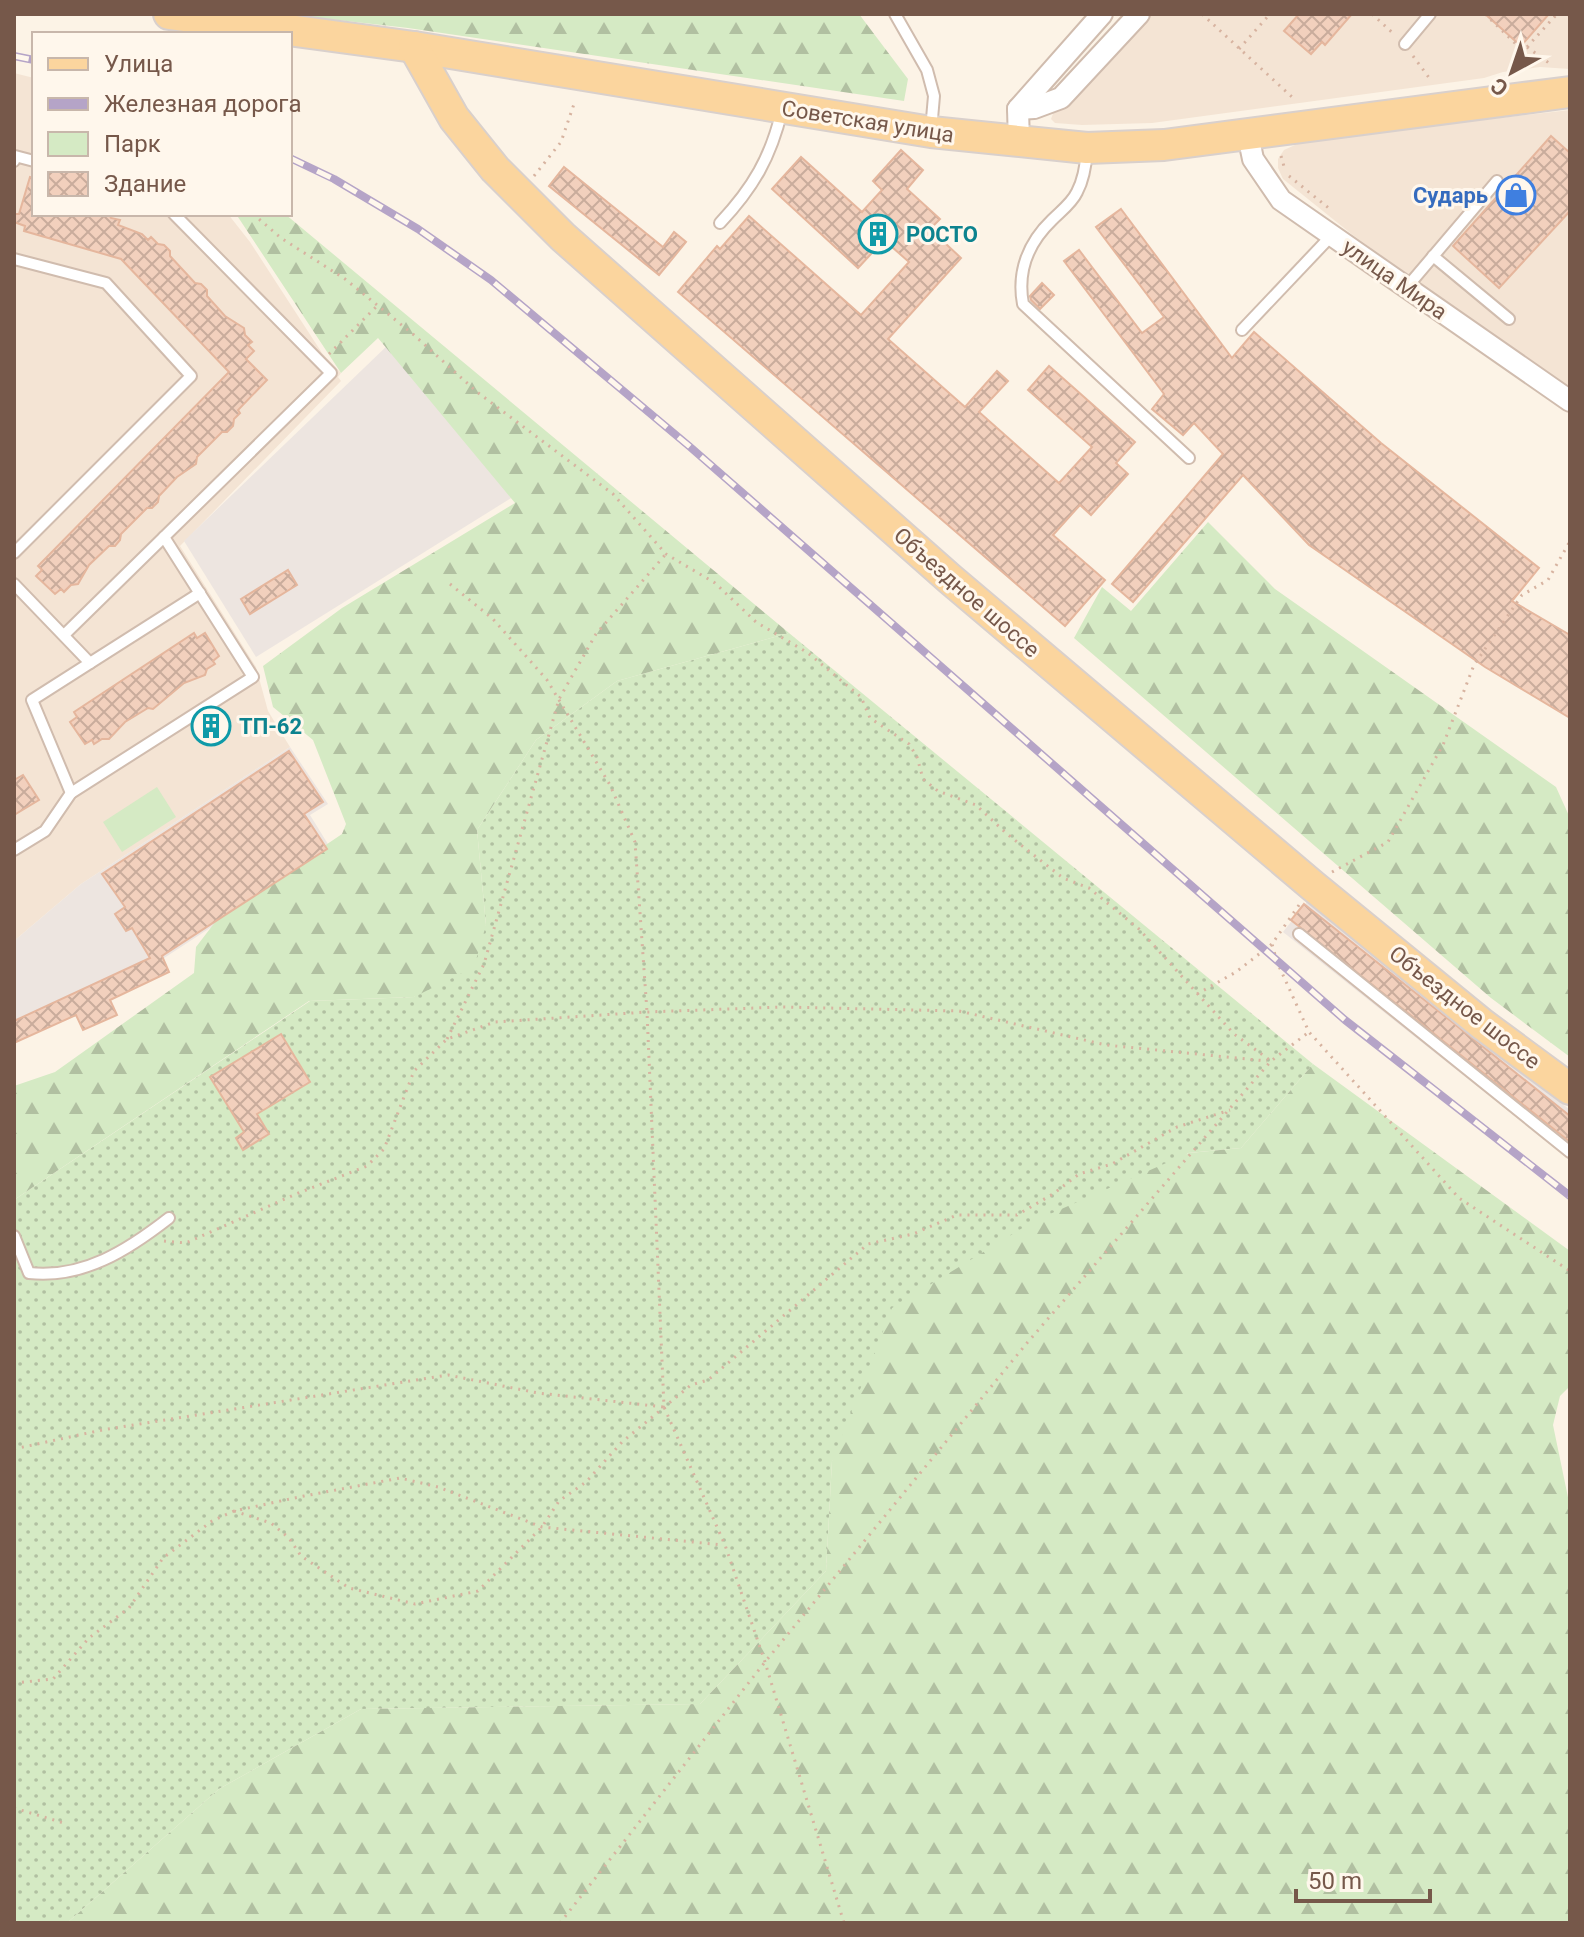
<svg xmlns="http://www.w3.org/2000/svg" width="1584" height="1937" font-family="Roboto,sans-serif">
	<defs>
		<pattern id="green-dots" width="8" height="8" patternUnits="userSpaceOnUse" patternTransform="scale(2)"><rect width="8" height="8" fill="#d5eac4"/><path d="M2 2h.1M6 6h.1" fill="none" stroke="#b1c0a1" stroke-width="1.8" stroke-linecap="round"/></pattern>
		<pattern id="forest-firs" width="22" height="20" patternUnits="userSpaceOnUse" patternTransform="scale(2)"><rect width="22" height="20" fill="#d5eac4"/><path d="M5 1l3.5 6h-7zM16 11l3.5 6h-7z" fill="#b1c0a1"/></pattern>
		<pattern id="building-cross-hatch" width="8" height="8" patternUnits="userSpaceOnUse" patternTransform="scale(2)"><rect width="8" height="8" fill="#f2d0bd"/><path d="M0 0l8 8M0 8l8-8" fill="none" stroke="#c9ac9c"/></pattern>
	</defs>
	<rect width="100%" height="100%" fill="#fcf3e6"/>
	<!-- residential -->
	<g fill="#f4e4d4">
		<path d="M1148,14h422v55l-30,-2 -37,5 -19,6 -332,45 -70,2 -27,-2 -4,-4 3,-8z"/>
		<path d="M14,73l20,5v136h194l22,28 72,111 19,20 -3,4 3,4 -161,165 76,121 12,44 22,36 -209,137 -67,57z"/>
		<path d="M1570,110v279l-216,-153 -71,-57 -5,-11v-9l6,-9 22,-10z"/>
	</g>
	<!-- industrial -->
	<g fill="#ede5e0">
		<path d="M390,343l134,147 -268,167 -72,-116z"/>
		<path d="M290,747l38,57 -18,11 21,34 -196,128 -121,53v-89l67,-57z"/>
		<path d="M1309,899l261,211v50l-287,-228z"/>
	</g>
	<!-- green -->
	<path fill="url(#green-dots)" d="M789,633l524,431 -72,84 -53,5 -356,308 -6,110 -126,133 -339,5 -142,80 -152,134h-53v-723l296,-199 104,-4 72,-72 -9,-95 59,-90 81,-59z"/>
	<!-- forest -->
	<g fill="url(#forest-firs)">
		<path d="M285,14h574l49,65 -4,22 -496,-73z"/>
		<path d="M236,214h49l504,419 -172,48 -81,59 -59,90 9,95 -12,42 -60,30 -105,4 -295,199v-114l41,-14 139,-99 2,-26 23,-30 123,-83 4,-10 -33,-84 -40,-33 -10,-41 79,-58 173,-105 -137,-165 -37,35z"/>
		<path d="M1208,522l67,67 281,198 14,31v239l-79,-59 -417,-360 28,-51 29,24z"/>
		<path d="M1313,1064l257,187v135l-10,10 -7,29 17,82v416h-1503l152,-134 142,-80 339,-5 126,-133 6,-110 60,-153 142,-87 155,-68 52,-5z"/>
	</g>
	<!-- pitch -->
	<path fill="#d5eac4" d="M157,787l19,30 -54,35 -19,-30z"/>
	<!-- building -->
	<g fill="url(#building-cross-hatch)" stroke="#e5b69d" stroke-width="2">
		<path d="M1299,14h53l-27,31 -3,-3 -11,12 -27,-23z"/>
		<path d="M1485,14h64l-28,32z"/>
		<path d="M1551,136l19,17v58l-71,77 -46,-42z"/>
		<path d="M901,150l22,20 -16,19 33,30 -10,10 31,29 -73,81 77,68 32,-36 11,10 -29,31 80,71 33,-36 -64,-57 21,-24 86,76 -19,21 12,11 -37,41 -11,-10 -27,30 52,45 -40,46 -387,-334 39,-46 3,3 29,-33 112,99 48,-53 -25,-22 -26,28 -86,-79 29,-32 61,55 20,-22 -9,-9z"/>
		<path d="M564,167l99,80 11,-15 12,10 -27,33 -110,-89z"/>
		<path d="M30,177l4,1v36h75l2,4 9,2 -2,5 24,9 6,6 3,-3 7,7 6,1 6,6v5l25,27 6,1 6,6v6l18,20 19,12 1,7 7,7 -4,3 6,6 -8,8 21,21 -29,30 2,3 -6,6 -1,7 -6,6h-5l-25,25 -1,7 -19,13 -18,19 -1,6 -6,6h-5l-26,26 -1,6 -5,6h-6l-20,19 -11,19 -7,1 -7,7 -3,-3 -6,5 -19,-18 6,-6 -4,-4 191,-194 -108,-113 -97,-28 1,-5 -11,-4v-8h5z"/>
		<path d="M1121,209l111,149 22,-26 127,111 158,125 -27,33 58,34v83l-85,-51 -176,-122 -66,-70 -110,127 -21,-18 111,-130 -29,-31 -11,12 -31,-26 12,-15 -100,-133 15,-11 63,83 22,-16 -68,-90z"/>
		<path d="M1042,283l12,12 -14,14 -9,-9 -1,-4z"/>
		<path d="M288,570l9,15 -47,29 -9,-15z"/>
		<path d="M194,633l3,5 8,-5 14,23 -6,5 2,3 -8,5 -2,6 -21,8 -31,26 -5,-1 -23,14 -16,17h-7l-8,5 -2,-4 -7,4 -15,-22 7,-5 -3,-5z"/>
		<path d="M289,751l34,51 -19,12 23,35 -165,107 7,16 -59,28 7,15 -34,15 -7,-15 -62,28v-22l136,-63 -18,-30 -6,3 -11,-17 10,-7 -23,-33z"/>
		<path d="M23,775l16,25 -25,15v-35z"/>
		<path d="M1304,904l266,212v26l-279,-222z"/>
		<path d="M281,1034l29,48 -53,32 12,20 -26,16 -7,-12 8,-6 -34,-55z"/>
	</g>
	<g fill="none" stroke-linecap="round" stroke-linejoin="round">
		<!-- lane casing -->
		<g stroke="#d0bcae" stroke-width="14">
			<g id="lane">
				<path d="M895,14l32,56 7,26 -3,34"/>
				<path d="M1405,44l25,-30"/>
				<path d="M1087,150c-1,14 -3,29 -10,42 -5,11 -16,19 -25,28 -24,23 -35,52 -29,84l166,154"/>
				<path d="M14,161l1,-5 19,5"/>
				<path d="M720,223c33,-35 51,-66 62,-113"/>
				<path d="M1433,256l76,63"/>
				<path d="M14,259l92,24 85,93 -177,177"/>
				<path d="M1407,287l90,-106"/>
				<path d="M1242,330l90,-95"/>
				<path d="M14,584l76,79 -58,37 39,93"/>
				<path d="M64,635l100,-98"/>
				<path d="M90,663l110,-70"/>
				<path d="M14,850l31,-19 26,-38 182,-116 -89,-140 167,-164 -157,-159"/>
				<path d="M1299,934l271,218"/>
				<path d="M14,1236l15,37c54,6 99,-23 140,-55"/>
			</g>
		</g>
		<!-- street casing -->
		<g stroke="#d0bcae" stroke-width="24">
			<g id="street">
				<path d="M1018,109l16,-1 27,-10 78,-84"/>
				<path d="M1248,135l5,24 28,41 289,201"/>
				<path d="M1019,143l-1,-34 84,-95"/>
			</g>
		</g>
		<!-- primary casing -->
		<g stroke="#d9d0cc" stroke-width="34">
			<g id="primary">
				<path d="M169,14l245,33 517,85 156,16 77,-3 406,-53"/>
				<path d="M414,47l40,71 41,51 68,68 387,342 363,307 169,138 88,65"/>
			</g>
		</g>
		<!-- path -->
		<g stroke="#d7b3a0" stroke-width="3" stroke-dasharray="2 6" stroke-linecap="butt">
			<path d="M1202,14l90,83"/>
			<path d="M1372,14l23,21"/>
			<path d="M1485,14l35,34 7,-1 22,16"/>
			<path d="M1568,14l2,3"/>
			<path d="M1527,47l30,-33"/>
			<path d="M1239,49l31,-35"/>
			<path d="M1413,56l17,23"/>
			<path d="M1281,156l4,14"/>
			<path d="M534,176l27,-34 13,-38"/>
			<path d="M1289,176l41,33"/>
			<path d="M253,214l28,24 64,41 69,56 63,57 136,102 53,60 49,29 41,39 52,31 53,44 9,21 39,26 8,13 6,22 15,12 38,14 31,29 56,44 26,10 50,41 95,105 37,27"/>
			<path d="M329,354l48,-48"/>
			<path d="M450,584l43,35 54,61 63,105 25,57 12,170 17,395 61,138 40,117 79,261"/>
			<path d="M1332,872l56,-30 55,-97 31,-80 48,-70 26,-15 22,-39"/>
			<path d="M1299,905l-27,39 5,18 32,70 150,166 111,73"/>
			<path d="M1197,994l39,-22 36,-28"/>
			<path d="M447,1039l37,-75 75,-265 37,-65 70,-80"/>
			<path d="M164,1241l22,2 110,-49 71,-28 17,-17 30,-78 33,-32 48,-17 152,-10 136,-5 176,4 147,34 161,16"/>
			<path d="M14,1449l88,-19 346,-55 90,18 126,14"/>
			<path d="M234,1511l37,12 18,15 12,18 48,32 66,16 63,-13 64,-64 17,-26 27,-19 36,-40 69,-57 17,-5 160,-136 45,-10 44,-19h60l36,-21 26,-20 33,-10 65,-37 53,-17"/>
			<path d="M14,1683l39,-4 36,-41 40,-30 34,-50 49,-37 22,-10 70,-15 96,-18 38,9 104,40 181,18"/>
			<path d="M14,1808l53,16"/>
			<path d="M560,1923l205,-261 262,-319 244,-282 38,-29"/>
		</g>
		<!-- lane -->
		<use href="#lane" stroke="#fff" stroke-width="10"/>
		<!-- street -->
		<use href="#street" stroke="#fff" stroke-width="20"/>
		<!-- primary -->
		<use href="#primary" stroke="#fbd59e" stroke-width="30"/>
		<!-- rail casing -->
		<g stroke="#b5a4c7" stroke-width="8">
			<g id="rail">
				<path d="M14,56l20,4"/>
				<path d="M290,158l44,21 84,50 73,51 198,166 656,574 225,176"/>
			</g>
		</g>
		<!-- rail -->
		<use href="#rail" stroke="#fff7ec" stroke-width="5" stroke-dasharray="15" stroke-linecap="butt"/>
	</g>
	<!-- icons -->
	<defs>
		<g id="shop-ring" transform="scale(2)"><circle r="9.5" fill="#fff7ec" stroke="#3f7fe0" stroke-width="1.5"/><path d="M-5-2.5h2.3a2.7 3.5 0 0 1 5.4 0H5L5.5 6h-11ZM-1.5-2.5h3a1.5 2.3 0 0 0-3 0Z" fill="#3f7fe0"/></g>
		<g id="building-ring" transform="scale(2)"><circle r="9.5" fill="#fff7ec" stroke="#0f9aa8" stroke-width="1.5"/><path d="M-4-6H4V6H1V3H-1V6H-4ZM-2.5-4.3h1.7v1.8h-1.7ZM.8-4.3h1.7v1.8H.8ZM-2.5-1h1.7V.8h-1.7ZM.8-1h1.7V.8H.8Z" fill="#0f9aa8"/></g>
	</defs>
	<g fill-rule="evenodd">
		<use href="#shop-ring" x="1516" y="195"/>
		<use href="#building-ring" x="878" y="234"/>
		<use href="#building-ring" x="211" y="726"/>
	</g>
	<g text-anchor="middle" stroke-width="6" stroke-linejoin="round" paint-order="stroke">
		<!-- street labels -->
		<g font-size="22" fill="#76584a" stroke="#fff7ec">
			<text transform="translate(868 121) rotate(9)" y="8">Советская улица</text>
			<text transform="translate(1395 279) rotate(35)" y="8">улица Мира</text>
			<text transform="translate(967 592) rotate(41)" y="8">Объездное шоссе</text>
			<text transform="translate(1465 1007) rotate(38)" y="8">Объездное шоссе</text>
		</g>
		<!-- shop labels -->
		<g font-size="22" font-weight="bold" fill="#366cbe" stroke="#fff7ec" text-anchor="end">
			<text x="1488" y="203">Сударь</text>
		</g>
		<!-- culture labels -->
		<g font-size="22" font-weight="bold" fill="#0d838f" stroke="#fff7ec" text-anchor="start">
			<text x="906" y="242">РОСТО</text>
			<text x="239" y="734">ТП-62</text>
		</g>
	</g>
	<!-- border -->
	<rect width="1584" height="1937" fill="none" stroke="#76584a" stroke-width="32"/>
	<!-- legend -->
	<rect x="32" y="32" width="260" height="184" fill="#fff7ec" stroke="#c8b7ab" stroke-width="2"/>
	<rect x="48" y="58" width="40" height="12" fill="#fbd59e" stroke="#c8b7ab" stroke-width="2"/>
	<text x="104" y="72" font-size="24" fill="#76584a">Улица</text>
	<rect x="48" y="98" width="40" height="12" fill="#b5a4c7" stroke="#c8b7ab" stroke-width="2"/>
	<text x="104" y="112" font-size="24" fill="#76584a">Железная дорога</text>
	<rect x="48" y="132" width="40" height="24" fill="#d5eac4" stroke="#c8b7ab" stroke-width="2"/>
	<text x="104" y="152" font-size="24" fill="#76584a">Парк</text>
	<rect x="48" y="172" width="40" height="24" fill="url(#building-cross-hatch)" stroke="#c8b7ab" stroke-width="2"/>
	<text x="104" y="192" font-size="24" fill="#76584a">Здание</text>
	<!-- north arrow -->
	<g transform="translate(1512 72) rotate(220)" stroke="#fff7ec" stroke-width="6" paint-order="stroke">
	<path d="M0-6L14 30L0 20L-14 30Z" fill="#76584a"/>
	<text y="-12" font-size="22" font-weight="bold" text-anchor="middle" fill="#76584a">С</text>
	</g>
	<!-- scale -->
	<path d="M1296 1889v12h134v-12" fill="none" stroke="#76584a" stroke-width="4"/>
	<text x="1308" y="1889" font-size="24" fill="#76584a" stroke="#fff7ec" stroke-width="6" paint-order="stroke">50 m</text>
</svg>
